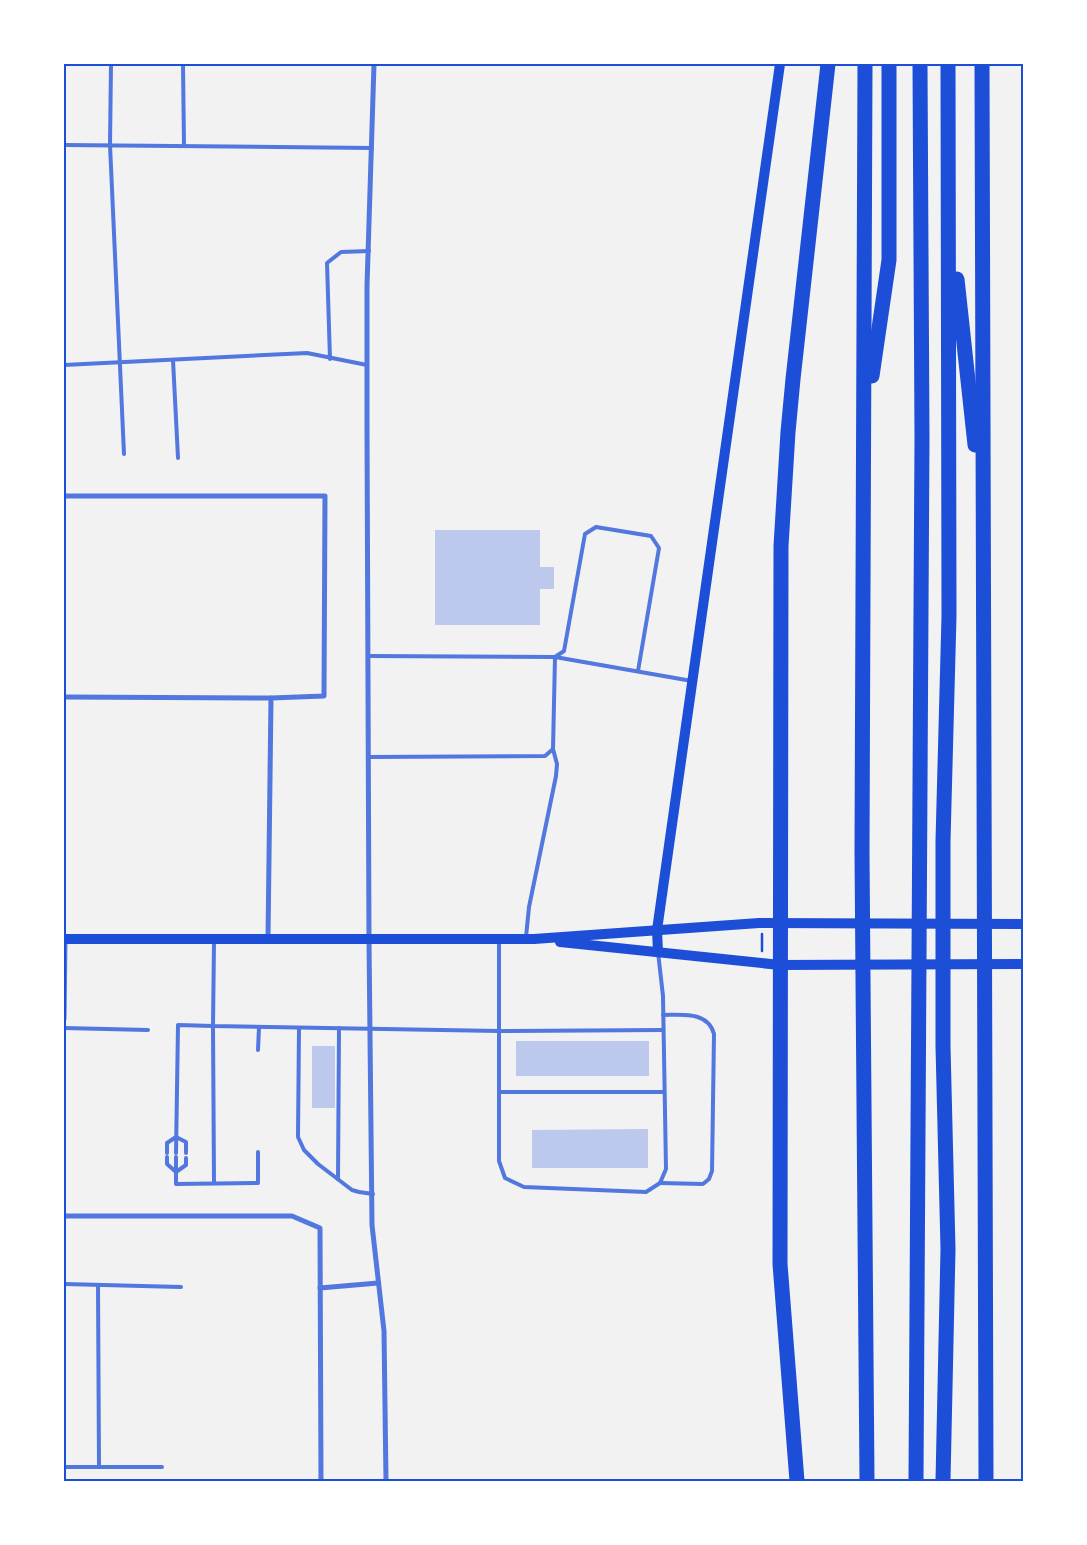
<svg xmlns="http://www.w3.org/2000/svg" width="1087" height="1545" font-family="'Work Sans',sans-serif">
	<rect width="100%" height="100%" fill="#f2f2f2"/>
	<!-- building -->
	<g fill="#bdc9ec">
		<path d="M435,530h105v37h14v22h-14v36h-105z"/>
		<rect x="516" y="1041" width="133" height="35"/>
		<rect x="312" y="1046" width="23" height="62"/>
		<path d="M648,1129v39h-116v-38z"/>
	</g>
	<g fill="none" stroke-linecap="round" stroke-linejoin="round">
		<!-- path -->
		<path stroke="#1d4ed8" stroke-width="2.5" d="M762,951v-17"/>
		<!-- service -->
		<g stroke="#5277de" stroke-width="4">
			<path d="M111,64l-1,81 14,309"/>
			<path d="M183,64l1,82"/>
			<path d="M64,145l308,3"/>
			<path d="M330,359l-3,-96 14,-11 28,-1"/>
			<path d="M173,360l5,98"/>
			<path d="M64,365l243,-12 60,12"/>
			<path d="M368,656l187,1 137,24"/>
			<path d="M369,757l176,-1 8,-7 2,-92 9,-6 21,-117 11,-7 55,9 8,12 -21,123"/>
			<path d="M526,937l3,-30 27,-131 1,-12 -4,-15"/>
			<path d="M499,940v221l6,17 19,9 122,5 14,-9 6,-14 -3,-173 -5,-44"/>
			<path d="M214,941l-1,85 286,5 164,-1"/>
			<path d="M64,1028l84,2"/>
			<path d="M299,1028l-1,109 6,13 14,14 34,26 7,2 14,2"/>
			<path d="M258,1050l1,-23"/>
			<path d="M499,1092h165"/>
			<path d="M167,1153v-10l9,-6 10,5v11"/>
			<path d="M176,1153l2,-128 35,1 1,157"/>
			<path d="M167,1157v7l9,8 10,-7v-7"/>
			<path d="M176,1157v27l82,-1v-31"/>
			<path d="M338,1179l1,-151"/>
			<path d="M660,1183l43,1 6,-5 3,-8 2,-137c-6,-23 -32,-19 -51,-19"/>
			<path d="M64,1284l117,3"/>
			<path d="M98,1285l1,182"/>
			<path d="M64,1467h98"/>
		</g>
		<!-- minor -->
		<g stroke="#5277de" stroke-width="5">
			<path d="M374,64l-7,222v142l2,512 3,285 12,106 2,150"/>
			<path d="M64,496h261l-1,200 -53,2 -3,241"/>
			<path d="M64,697l207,1"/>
			<path d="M64,1019l1,-80"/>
			<path d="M64,1216h228l28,12 1,253"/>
			<path d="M320,1288l58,-5"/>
		</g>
		<!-- secondary -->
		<g stroke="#1d4ed8" stroke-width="10">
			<path d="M64,939h470l225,-16 264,1"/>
			<path d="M560,942l220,23 243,-1"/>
			<path d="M658,952l-1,-22 123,-866"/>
		</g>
		<!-- motorway -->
		<g stroke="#1d4ed8" stroke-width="15">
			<path d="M865,64l-3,788 5,629"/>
			<path d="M982,64l4,1417"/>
			<path d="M957,279l18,166"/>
			<path d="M872,376l17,-116v-196"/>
			<path d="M797,1481l-17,-217 1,-718 7,-114 5,-53 35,-315"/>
			<path d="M916,1481l6,-1043 -2,-374"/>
			<path d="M943,1481l5,-232 -5,-203v-205l6,-225 -1,-552"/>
		</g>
	</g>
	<!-- border -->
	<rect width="1087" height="1545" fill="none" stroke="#ffffff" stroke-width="130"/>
	<rect x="65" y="65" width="957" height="1415" fill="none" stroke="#1d4ed8" stroke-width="2"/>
</svg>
